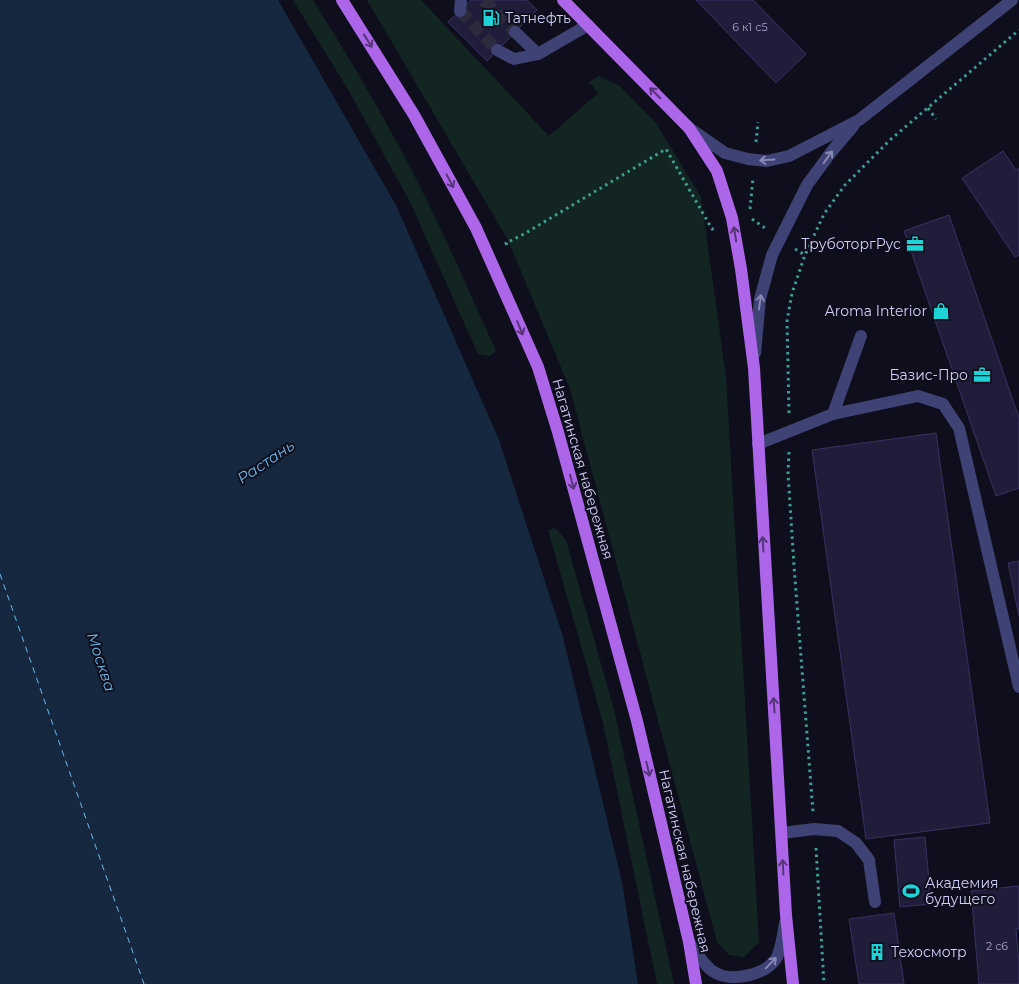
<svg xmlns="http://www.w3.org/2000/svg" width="1019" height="984" font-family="Montserrat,sans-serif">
	<rect width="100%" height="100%" fill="#0f0e1c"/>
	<!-- green -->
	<g fill="#122522">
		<path d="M293,0h20c29,46 57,93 83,141 38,68 68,140 100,210l-6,5 -12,-2 -68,-152 -61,-111z"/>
		<path d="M367,0h54l128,136 49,-43 -9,-11 10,-6 21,10 36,37 45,74 25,180 33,565 -15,15 -15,-2 -12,-13 -147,-553 -62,-149z"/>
		<path d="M555,528l11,12 48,170 60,274h-17l-54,-261 -55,-193z"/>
	</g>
	<!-- water -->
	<path fill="#15283f" d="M0,0h278l119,207 102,233 64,197 59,245 16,102h-638z"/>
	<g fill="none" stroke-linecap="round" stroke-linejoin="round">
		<!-- ferry -->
		<path stroke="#6bbaea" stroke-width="1" stroke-dasharray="6 5" stroke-linecap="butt" d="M0,574l144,410"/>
	</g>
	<!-- building -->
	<g fill="#201d3a" stroke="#373263">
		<path d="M471,0h56l10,10 -50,51 -39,-39z"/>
		<path d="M696,0h57l53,54 -30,29z"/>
		<path d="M1003,151l13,19 3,-2v87l-4,2 -53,-79z"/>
		<path d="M949,215l70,203v70l-23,8 -92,-265z"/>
		<path d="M936,433l54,390 -124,16 -54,-389z"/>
		<path d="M1019,561v55l-11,-53z"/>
		<path d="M925,837l6,67 -31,3 -6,-67z"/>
		<path d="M1019,886v43h-3l3,35v20h-40l-8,-93z"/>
		<path d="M894,913l10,71h-45l-10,-65z"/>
	</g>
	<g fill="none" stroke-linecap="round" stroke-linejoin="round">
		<!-- minor-tunnel -->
		<g stroke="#2c2b3d" stroke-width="12" stroke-dasharray="12 6" stroke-linecap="butt">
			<path d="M484,0l31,32"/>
			<path d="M460,11l37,39"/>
		</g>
		<!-- path -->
		<g stroke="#3d9f91" stroke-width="3" stroke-dasharray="2.5 4" stroke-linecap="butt">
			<path d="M928,108l8,11"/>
			<path d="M756,142l2,-20"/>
			<path d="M750,209l3,-31"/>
			<path d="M752,219l13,9"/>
			<path d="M507,245l-1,-2 18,-9 142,-85 46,80 3,-1"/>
			<path d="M795,249l10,6"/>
			<path d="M789,413l-2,-92 5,-28 13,-38 19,-41 21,-29 45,-45 129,-110"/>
			<path d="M789,452l-1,21 6,93 19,246"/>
			<path d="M816,848l8,136"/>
		</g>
		<!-- minor -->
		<g stroke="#3f4274" stroke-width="12">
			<path d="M460,11l1,-11"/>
			<path d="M515,32l23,22 50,-29"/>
			<path d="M497,50l17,9 24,-5"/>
			<path d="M689,128l36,25 23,6 19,2 22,-5 70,-36 153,-120"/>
			<path d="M755,353l5,-54 12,-44 35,-70 25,-34 22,-26"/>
			<path d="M833,414l85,-18 25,8 16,24 60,259"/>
			<path d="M758,444l75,-30 28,-78"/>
			<path d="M782,833l32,-4 24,2 18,12 13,17 6,42"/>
			<path d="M689,942c6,9 16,25 25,30 17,11 53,3 63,-15 5,-11 6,-23 8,-34"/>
		</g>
		<!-- major -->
		<g stroke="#ad65ea" stroke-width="12">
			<path d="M342,0l72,115 62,113 62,139 20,65 79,289 52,221 7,42"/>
			<path d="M563,0l126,128 28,43 15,47 9,51 13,99 32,547 7,69"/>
		</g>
	</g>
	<!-- one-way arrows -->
	<defs><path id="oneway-shaft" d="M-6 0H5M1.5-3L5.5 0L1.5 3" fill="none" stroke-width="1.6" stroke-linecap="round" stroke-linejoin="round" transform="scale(1.25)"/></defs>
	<g stroke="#563579">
		<use href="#oneway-shaft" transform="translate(368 41) rotate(58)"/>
		<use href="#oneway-shaft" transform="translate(655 93) rotate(-135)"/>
		<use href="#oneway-shaft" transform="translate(450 181) rotate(62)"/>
		<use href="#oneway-shaft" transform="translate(735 234) rotate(-99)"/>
		<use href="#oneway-shaft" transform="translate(520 328) rotate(67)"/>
		<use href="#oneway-shaft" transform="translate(572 482) rotate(75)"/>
		<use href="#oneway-shaft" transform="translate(763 544) rotate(-93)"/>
		<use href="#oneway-shaft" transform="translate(774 705) rotate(-94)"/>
		<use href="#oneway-shaft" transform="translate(648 769) rotate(77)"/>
		<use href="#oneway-shaft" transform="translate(783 867) rotate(-93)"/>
	</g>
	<g stroke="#8888b6">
		<use href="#oneway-shaft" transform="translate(828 157) rotate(-54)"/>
		<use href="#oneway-shaft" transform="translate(767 160) rotate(176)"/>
		<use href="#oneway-shaft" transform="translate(760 302) rotate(-82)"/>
		<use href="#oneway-shaft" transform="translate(771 963) rotate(-46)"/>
	</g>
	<!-- icons -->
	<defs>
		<g id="fuel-bare" transform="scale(1.35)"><path d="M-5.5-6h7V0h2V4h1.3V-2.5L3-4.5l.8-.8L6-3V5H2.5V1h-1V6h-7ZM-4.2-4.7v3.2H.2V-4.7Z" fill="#1ed3d6" stroke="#0f0e1c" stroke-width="2.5" paint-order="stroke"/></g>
		<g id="office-bare" transform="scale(1.35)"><path d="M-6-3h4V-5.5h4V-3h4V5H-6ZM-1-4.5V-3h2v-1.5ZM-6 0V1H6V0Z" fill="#1ed3d6" stroke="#0f0e1c" stroke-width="2.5" paint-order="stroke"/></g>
		<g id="shop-bare" transform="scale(1.35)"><path d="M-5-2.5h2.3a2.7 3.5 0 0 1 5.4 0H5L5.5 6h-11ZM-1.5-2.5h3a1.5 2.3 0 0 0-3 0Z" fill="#1ed3d6" stroke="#0f0e1c" stroke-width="2.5" paint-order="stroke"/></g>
		<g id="stadium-bare" transform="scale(1.35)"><path d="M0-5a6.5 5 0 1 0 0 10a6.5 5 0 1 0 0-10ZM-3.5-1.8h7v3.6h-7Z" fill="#1ed3d6" stroke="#0f0e1c" stroke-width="2.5" paint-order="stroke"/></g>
		<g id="building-bare" transform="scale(1.35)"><path d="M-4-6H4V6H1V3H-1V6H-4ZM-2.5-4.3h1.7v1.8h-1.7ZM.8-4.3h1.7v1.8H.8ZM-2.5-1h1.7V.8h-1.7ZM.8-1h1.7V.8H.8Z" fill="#1ed3d6" stroke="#0f0e1c" stroke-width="2.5" paint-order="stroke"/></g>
	</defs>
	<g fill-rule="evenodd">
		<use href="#fuel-bare" x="491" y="18"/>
		<use href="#office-bare" x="915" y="244"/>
		<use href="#shop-bare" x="941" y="311"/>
		<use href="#office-bare" x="982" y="375"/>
		<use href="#stadium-bare" x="911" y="891"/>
		<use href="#building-bare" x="877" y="952"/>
	</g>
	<g text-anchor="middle" stroke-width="4" stroke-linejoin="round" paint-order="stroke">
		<!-- number labels -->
		<g font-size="11" fill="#a4a2c8">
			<text x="750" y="31">6 к1 с5</text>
			<text x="997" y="950">2 с6</text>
		</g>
		<!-- poi labels -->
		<g font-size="14" fill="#d0cff8" stroke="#0f0e1c" text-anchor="start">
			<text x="505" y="23">Татнефть</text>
			<text x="901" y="249" text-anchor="end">ТруботоргРус</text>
			<text x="927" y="316" text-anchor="end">Aroma Interior</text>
			<text x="968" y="380" text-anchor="end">Базис-Про</text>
			<text x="925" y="888">Академия<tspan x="925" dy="16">будущего</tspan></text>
			<text x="891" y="957">Техосмотр</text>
		</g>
		<!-- street labels -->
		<g font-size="14" fill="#d0cff8" stroke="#0f0e1c">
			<text transform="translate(583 469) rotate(74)" y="5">Нагатинская набережная</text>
			<text transform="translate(685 861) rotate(77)" y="5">Нагатинская набережная</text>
		</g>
		<!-- water labels -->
		<g font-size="15" font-style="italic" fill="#6bbaea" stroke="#0f0e1c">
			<text transform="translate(266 462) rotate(-34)" y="5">Растань</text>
			<text transform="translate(101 662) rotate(72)" y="5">Москва</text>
		</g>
	</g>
</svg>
